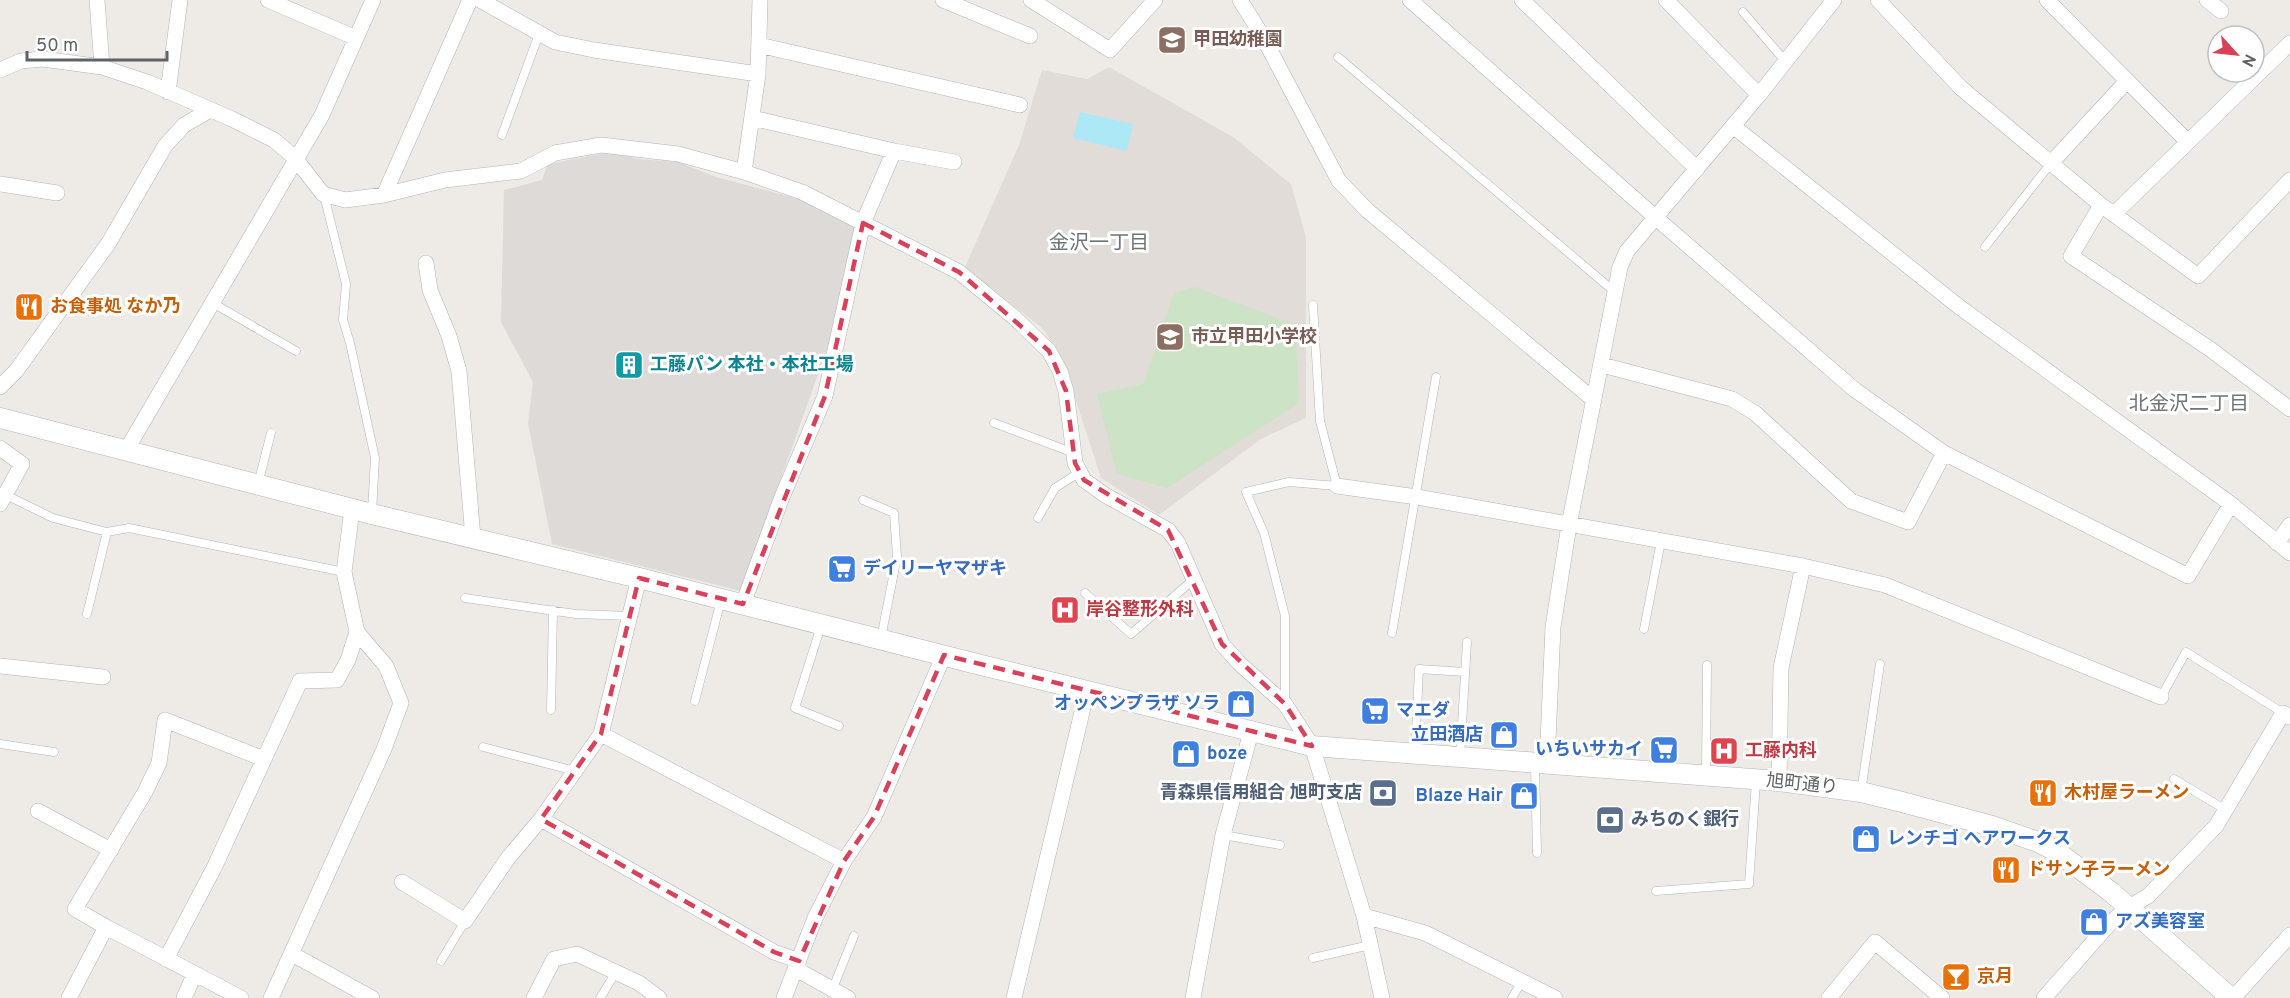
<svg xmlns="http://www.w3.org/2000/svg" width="2290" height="998" font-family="Overpass,'Noto Sans JP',sans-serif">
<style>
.industrial{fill:#dddad8}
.education{fill:#e1dcd7}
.green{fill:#cce3c5}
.water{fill:#ade8f7}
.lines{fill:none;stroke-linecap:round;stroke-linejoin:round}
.service-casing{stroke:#b1b5b7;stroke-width:9}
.minor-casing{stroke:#b1b5b7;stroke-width:16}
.tertiary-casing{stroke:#b1b5b7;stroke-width:21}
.service{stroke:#fff;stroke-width:8}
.minor{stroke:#fff;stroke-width:15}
.tertiary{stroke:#fff;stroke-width:20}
.marked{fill:none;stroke:#d94159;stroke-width:4.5;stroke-dasharray:12 8;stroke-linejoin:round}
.labels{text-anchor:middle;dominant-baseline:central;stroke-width:6;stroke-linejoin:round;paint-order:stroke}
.education-label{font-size:18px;font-weight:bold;fill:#785e54;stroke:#fff;text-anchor:start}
.food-label{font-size:18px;font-weight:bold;fill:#c56008;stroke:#fff;text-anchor:start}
.culture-label{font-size:18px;font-weight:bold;fill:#0d838f;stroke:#fff;text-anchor:start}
.shop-label{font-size:18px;font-weight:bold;fill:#366cbe;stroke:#fff;text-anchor:start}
.health-label{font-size:18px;font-weight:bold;fill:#be3a42;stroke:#fff;text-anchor:start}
.street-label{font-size:18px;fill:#5e6365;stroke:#fff}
.service-label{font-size:18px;font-weight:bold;fill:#4e5e75;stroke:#fff;text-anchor:end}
.neighbourhood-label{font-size:20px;fill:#6f7577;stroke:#fff}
</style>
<rect width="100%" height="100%" fill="#eeebe6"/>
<path class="industrial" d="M 611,152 L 638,159 L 678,162 L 716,177 L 806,201 L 856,228 L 833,332 L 741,591 L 552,544 L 528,423 L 533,382 L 501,322 L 504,190 L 542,180 L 548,164 Z"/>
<path class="education" d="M 1109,67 L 1233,137 L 1291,184 L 1306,237 L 1306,418 L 1261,439 L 1159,515 L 1101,478 L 1062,358 L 1042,328 L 965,267 L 1019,145 L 1042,70 L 1087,79 Z"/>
<path class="green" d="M 1195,287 L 1296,325 L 1299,403 L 1167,488 L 1117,474 L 1097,394 L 1143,384 L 1174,293 Z"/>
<path class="water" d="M 1080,112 L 1133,124 L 1127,151 L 1073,138 Z"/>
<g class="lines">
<g class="service-casing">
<path id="service" d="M 1743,12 L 1785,61
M 1338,57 L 1616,293
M 502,135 L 539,34
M 324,195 L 346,284 L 343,320 L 350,343 L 375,458 L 372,512
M 1985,247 L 2051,163
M 211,302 L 296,351
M 994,423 L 1074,453
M 258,484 L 271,433
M 6,495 L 53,518 L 107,532
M 863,500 L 894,513 L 897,557 L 881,638
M 1038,518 L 1055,488 L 1080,472
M 1085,593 L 1131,634 L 1194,579
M 465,598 L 576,614 L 630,616
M 87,614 L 107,532 L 129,528 L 344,572
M 821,626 L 795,708 L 839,726
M 1644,629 L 1661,541
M 1392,633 L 1436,377
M 2161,697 L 2186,652 L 2283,713
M 695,701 L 721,600
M 1285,703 L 1285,616 L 1264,533 L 1246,492 L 1289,482 L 1337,486 L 1320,421 L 1313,305
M 551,710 L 553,610
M 0,744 L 54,752
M 483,747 L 575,771
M 1415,753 L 1419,669 L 1465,672
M 1460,758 L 1467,642
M 1535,765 L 1537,853
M 1706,774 L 1707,665
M 2174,779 L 2226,810
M 1861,792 L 1880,664
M 1223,835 L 1280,845
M 1656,891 L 1749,884 L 1756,781
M 1313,958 L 1370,945
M 441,961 L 465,921
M 833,988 L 854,936
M 600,998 L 616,972
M 1512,998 L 1522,981"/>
</g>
<g class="minor-casing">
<path id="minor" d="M 97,0 L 102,67
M 268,0 L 356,38
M 480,0 L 555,42 L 594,50 L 758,74
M 943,0 L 1030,36
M 1031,0 L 1110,50 L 1155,0
M 1240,0 L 1263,37 L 1339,181 L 1368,211 L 1594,400
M 1410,0 L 1655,217 L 1855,390 L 1944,453 L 2188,576 L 2231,504
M 1522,0 L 1697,169
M 1666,0 L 1759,95
M 1878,0 L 1961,88 L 2101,205 L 2198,276 L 2290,180
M 2047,0 L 2188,142
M 2207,0 L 2221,11
M 759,45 L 1020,105
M 0,70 L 21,61 L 43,59 L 102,67 L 147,82 L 232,119 L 274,140 L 295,158 L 323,194 L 345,200 L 384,195 L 445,180 L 521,171 L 555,153 L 601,145 L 678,154 L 744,172 L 802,192 L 959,272 L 1015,318 L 1049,351 L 1060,371 L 1066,391 L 1075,463 L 1084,480 L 1105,495 L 1168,530 L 1178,543 L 1222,644 L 1240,664 L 1285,704 L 1312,746 L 1364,916 L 1382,998
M 168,92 L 180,0
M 752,118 L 894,151 L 954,162
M 1733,126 L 1958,306 L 2231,504 L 2290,553
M 2051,163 L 2127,81
M 744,172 L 758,74 L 760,0
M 0,184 L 57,193
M 384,195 L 470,0
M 2101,205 L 2071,256 L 2210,349 L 2290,409
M 2114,214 L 2290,43
M 426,263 L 430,290 L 449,336 L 459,371 L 473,538
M 1602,365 L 1732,399 L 1755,413 L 1851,501 L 1908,522 L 1944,453
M 0,387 L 16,371 L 108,244 L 165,146 L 184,125 L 210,110
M 0,448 L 22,464 L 0,504
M 127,449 L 322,115 L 373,0
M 1337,486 L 1417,497 L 1803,566 L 1885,585 L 2161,697
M 2277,543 L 2290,525
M 639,578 L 601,734 L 541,819 L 774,952 L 799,961
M 743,604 L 782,497 L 825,396 L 863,223 L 894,151
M 0,666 L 103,677
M 601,734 L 844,861
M 1547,764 L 1553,627 L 1569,525 L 1620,267 L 1627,251 L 1759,95 L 1834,0
M 1779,781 L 1781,668 L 1803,566
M 38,811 L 111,850
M 402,882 L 465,921 L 508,858 L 541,819
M 1364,916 L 1425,933 L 1555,998
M 106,927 L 75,909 L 145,792 L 159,763 L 165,720 L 264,759
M 292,954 L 372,998
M 166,959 L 214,868 L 300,681 L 337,680 L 348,660 L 357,632
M 796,969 L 848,998
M 69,998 L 106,927 L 241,998
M 184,998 L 194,975
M 271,998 L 384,749 L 401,703 L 386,666 L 357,632 L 344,572 L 352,509
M 534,998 L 554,959 L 577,954 L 639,983 L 659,998
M 784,998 L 815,918 L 844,861 L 874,817 L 944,655
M 1014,998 L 1087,691
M 1193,998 L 1223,835 L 1251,732
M 1829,998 L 1875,942 L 1942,998
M 2044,998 L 2111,922 L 2129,907 L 2148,896 L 2216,826 L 2283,713 L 2290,717
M 2233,998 L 2290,935"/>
</g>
<g class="tertiary-casing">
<path id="tertiary" d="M 0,418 L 372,514 L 639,578 L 973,663 L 1312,746 L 1779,781 L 1861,792 L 1902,802 L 1992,826 L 2038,842 L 2056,851 L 2111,892 L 2231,998"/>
</g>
<use href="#service" class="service"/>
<use href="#minor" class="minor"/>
<use href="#tertiary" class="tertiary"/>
</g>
<path class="marked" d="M 863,223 L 959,272 L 1049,351 L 1066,391 L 1075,463 L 1084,480 L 1168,530 L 1222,644 L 1285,704 L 1312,746 L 944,655 L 874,817 L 844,861 L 799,961 L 774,952 L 541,819 L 601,734 L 639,578 L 743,604 L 825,396 Z"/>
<defs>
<g id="school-square" transform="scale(1.5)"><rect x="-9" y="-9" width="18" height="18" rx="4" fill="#8d6e63" stroke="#fff"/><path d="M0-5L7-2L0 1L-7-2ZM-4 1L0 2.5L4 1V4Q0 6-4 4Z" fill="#fff"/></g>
<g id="restaurant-square" transform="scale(1.5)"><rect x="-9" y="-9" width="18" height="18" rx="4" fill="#e8710a" stroke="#fff"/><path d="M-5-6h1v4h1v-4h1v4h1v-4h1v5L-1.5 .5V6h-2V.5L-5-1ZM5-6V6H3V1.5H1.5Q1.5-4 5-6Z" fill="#fff"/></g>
<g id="building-square" transform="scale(1.5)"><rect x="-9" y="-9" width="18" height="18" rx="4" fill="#0f9aa8" stroke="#fff"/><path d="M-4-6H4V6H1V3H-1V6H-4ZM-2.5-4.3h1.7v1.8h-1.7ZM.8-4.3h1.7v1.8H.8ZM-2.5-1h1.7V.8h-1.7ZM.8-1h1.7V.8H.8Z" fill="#fff"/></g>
<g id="supermarket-square" transform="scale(1.5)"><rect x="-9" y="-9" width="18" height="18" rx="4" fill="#3f7fe0" stroke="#fff"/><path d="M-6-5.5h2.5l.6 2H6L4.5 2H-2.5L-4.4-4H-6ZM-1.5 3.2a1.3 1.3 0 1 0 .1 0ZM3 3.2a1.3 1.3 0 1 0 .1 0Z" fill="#fff"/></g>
<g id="hospital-square" transform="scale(1.5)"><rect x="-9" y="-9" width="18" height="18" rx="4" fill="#e0444e" stroke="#fff"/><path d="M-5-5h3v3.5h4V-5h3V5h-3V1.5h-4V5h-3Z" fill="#fff"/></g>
<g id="shop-square" transform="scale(1.5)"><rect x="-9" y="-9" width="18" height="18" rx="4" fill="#3f7fe0" stroke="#fff"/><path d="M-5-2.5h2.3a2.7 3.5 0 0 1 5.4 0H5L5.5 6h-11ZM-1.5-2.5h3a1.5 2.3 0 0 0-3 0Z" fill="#fff"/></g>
<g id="bank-square" transform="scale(1.5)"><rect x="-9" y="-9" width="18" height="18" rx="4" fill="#5c6f8a" stroke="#fff"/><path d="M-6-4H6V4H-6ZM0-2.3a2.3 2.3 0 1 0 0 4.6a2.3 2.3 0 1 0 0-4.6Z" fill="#fff"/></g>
<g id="bar-square" transform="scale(1.5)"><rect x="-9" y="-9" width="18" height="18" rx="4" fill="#e8710a" stroke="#fff"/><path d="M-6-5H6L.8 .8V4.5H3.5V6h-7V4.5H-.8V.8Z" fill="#fff"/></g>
</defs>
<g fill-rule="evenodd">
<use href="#school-square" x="1172" y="40"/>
<use href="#restaurant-square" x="29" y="307"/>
<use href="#school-square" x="1170" y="337"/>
<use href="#building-square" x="629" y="365"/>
<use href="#supermarket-square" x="842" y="569"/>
<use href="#hospital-square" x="1065" y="610"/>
<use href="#shop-square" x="1241" y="704"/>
<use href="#supermarket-square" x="1375" y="711"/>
<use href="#shop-square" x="1504" y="735"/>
<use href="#supermarket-square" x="1664" y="750"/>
<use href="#hospital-square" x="1724" y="751"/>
<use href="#shop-square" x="1186" y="754"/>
<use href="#bank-square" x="1383" y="793"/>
<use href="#restaurant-square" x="2043" y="793"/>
<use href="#shop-square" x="1524" y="796"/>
<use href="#bank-square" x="1610" y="820"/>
<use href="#shop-square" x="1866" y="839"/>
<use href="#restaurant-square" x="2006" y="870"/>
<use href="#shop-square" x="2094" y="922"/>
<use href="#bar-square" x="1956" y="977"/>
</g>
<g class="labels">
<g class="education-label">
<text x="1193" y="40">甲田幼稚園</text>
<text x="1191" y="337">市立甲田小学校</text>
</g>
<g class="food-label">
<text x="50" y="307">お食事処 なか乃</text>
<text x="2064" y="793">木村屋ラーメン</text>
<text x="2027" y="870">ドサン子ラーメン</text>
<text x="1977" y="977">京月</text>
</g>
<g class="culture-label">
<text x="650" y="365">工藤パン 本社・本社工場</text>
</g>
<g class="shop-label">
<text x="863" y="569">デイリーヤマザキ</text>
<text x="1220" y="704" text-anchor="end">オッペンプラザ ソラ</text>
<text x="1396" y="711">マエダ</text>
<text x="1483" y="735" text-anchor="end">立田酒店</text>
<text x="1643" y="750" text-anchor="end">いちいサカイ</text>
<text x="1207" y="754">boze</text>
<text x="1503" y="796" text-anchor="end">Blaze Hair</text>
<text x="1887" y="839">レンチゴ ヘアワークス</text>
<text x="2115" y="922">アズ美容室</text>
</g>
<g class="health-label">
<text x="1086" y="610">岸谷整形外科</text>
<text x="1745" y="751">工藤内科</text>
</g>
<g class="street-label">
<text transform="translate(1802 785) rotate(6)">旭町通り</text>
</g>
<g class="service-label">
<text x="1362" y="793">青森県信用組合 旭町支店</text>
<text x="1631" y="820" text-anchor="start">みちのく銀行</text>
</g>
<g class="neighbourhood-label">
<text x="1099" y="244">金沢一丁目</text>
<text x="2189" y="405">北金沢二丁目</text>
</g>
</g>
<g transform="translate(2236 54) rotate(117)"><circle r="28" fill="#ffffff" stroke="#bfc1c1" stroke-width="1.5"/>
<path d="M0-4.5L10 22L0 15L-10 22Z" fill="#d94159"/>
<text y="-9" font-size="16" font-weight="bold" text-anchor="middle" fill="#5e6365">N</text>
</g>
<path d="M27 51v9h140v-9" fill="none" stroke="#5e6365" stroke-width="3"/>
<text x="36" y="51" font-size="18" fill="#5e6365" stroke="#ffffff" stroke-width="4.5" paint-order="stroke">50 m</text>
</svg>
